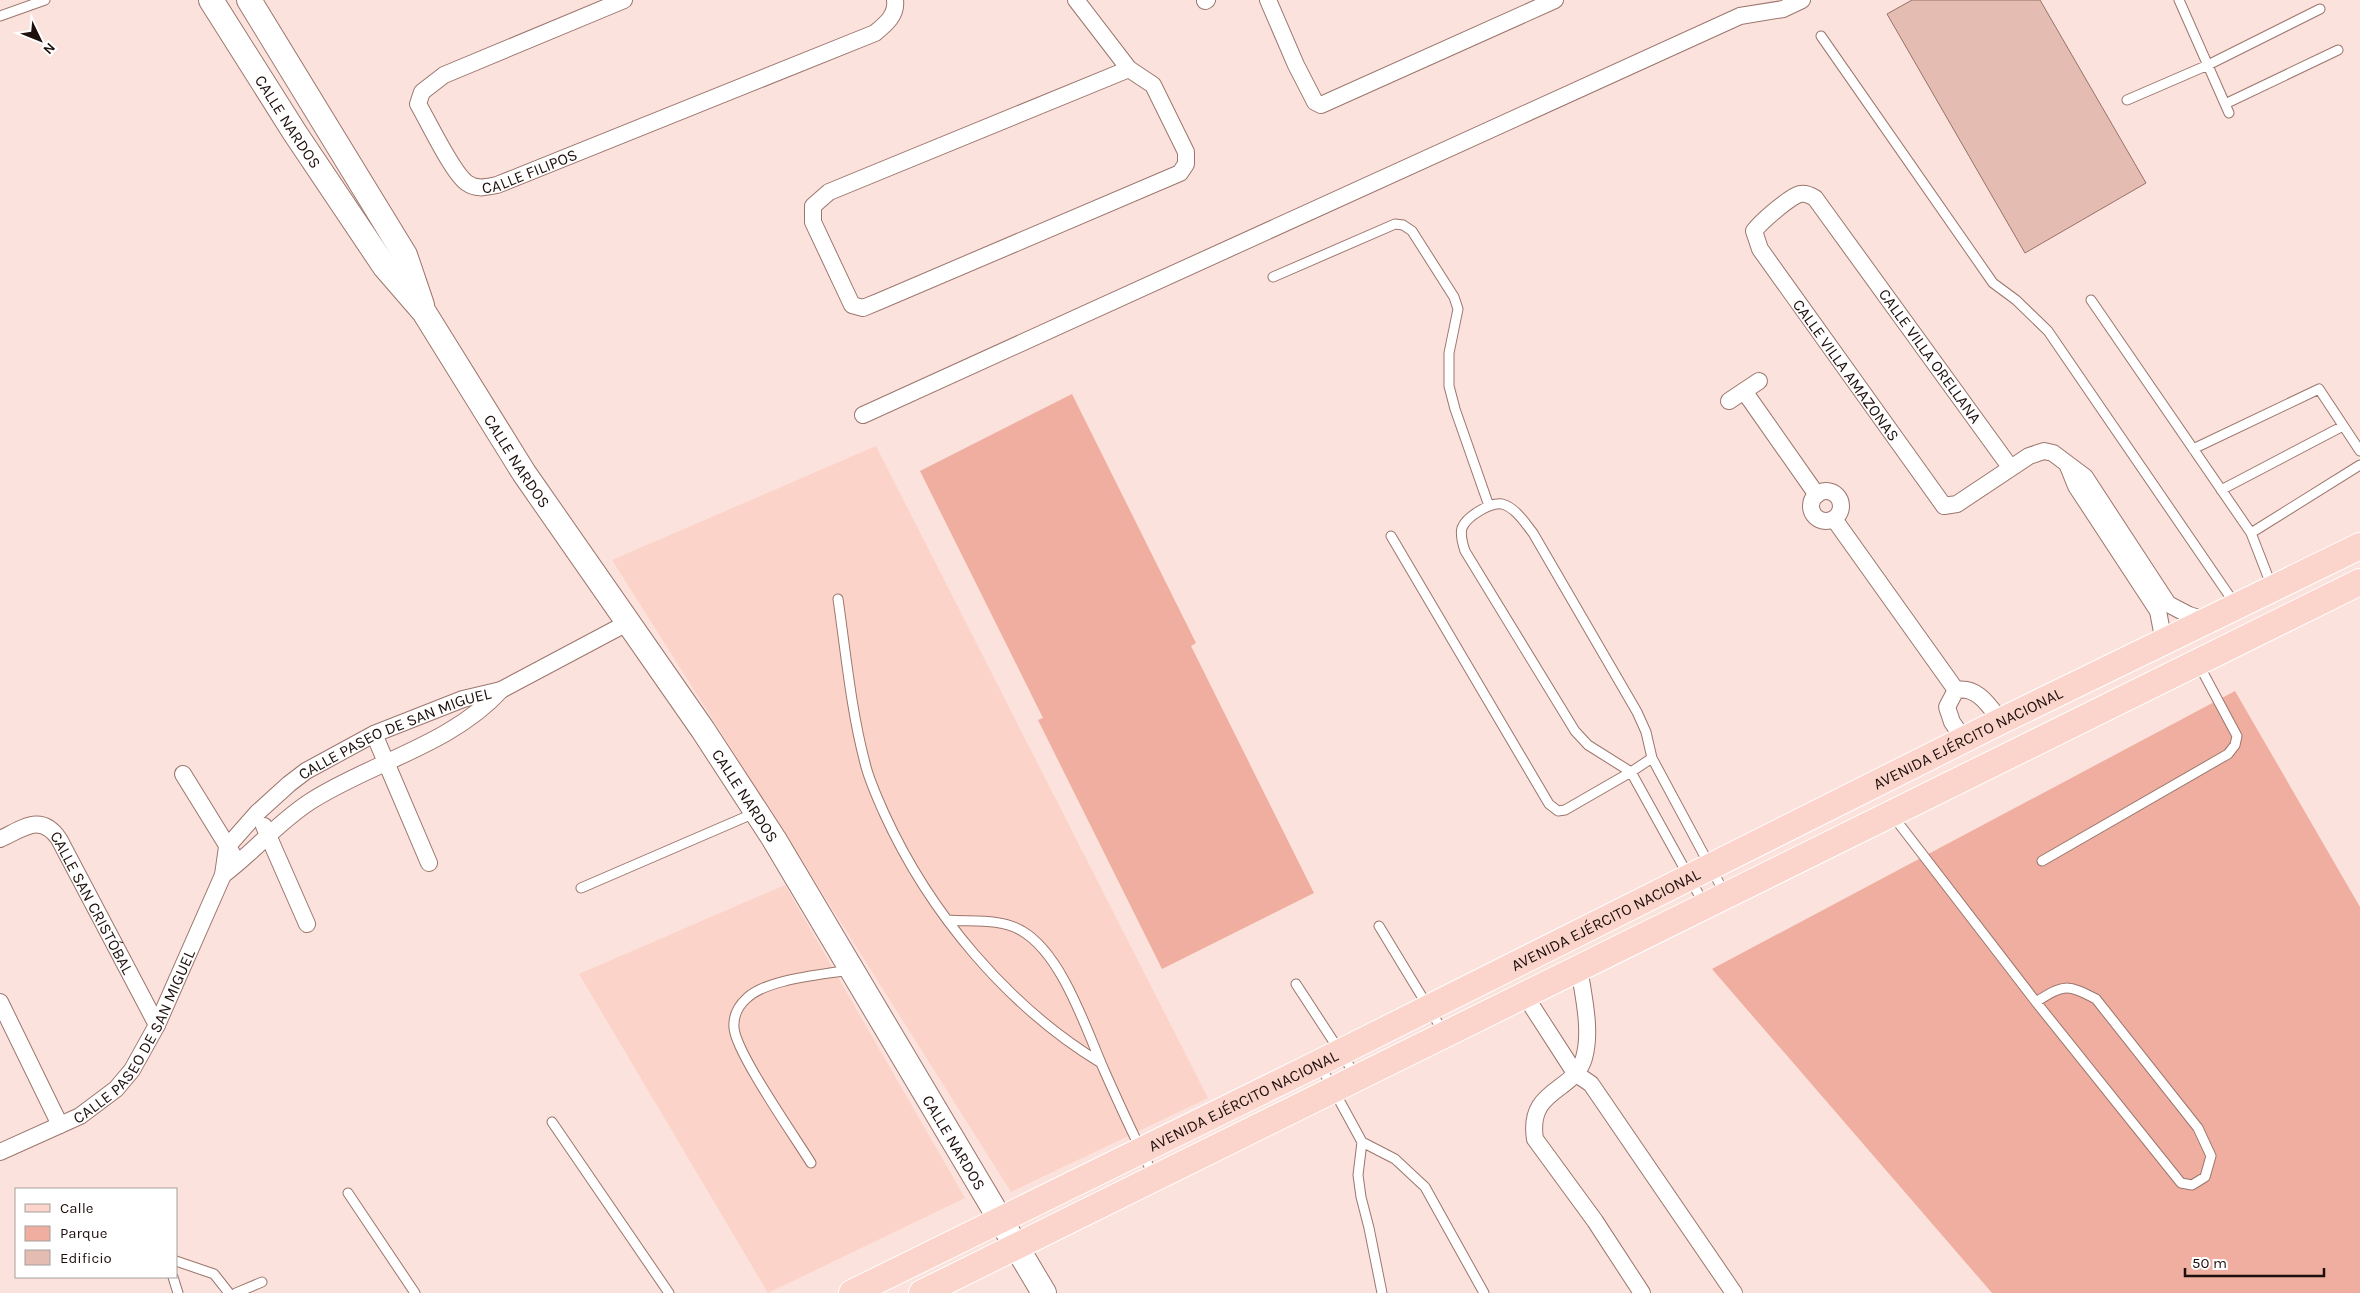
<svg xmlns="http://www.w3.org/2000/svg" width="2360" height="1293" font-family="Karla,sans-serif">
<style>
.built{fill:#fcd3c9}
.green{fill:#efae9f}
.building{fill:#e5bcb2;stroke:#977168}
.lines{fill:none;stroke-linecap:round;stroke-linejoin:round}
.lane-casing{stroke:#9b766d;stroke-width:11}
.street-casing{stroke:#9b766d;stroke-width:18}
.secondary-casing{stroke:#9b766d;stroke-width:26}
.primary-casing{stroke:#fff;stroke-width:28}
.lane{stroke:#fff;stroke-width:9}
.street{stroke:#fff;stroke-width:16}
.secondary{stroke:#fff;stroke-width:24}
.primary{stroke:#fbd4cb;stroke-width:26}
.labels{text-anchor:middle;dominant-baseline:central;stroke-width:5;stroke-linejoin:round;paint-order:stroke}
.street-label{font-size:16px;fill:#1e100d;stroke:#fff}
</style>
<rect width="100%" height="100%" fill="#fce2dc"/>
<path class="built" d="M 876,446 L 1208,1098 L 1011,1192 L 612,560 Z
M 785,885 L 965,1198 L 768,1293 L 579,974 Z"/>
<path class="green" d="M 1072,394 L 1196,643 L 1191,646 L 1314,893 L 1162,969 L 1038,720 L 1043,718 L 920,471 Z
M 2235,691 L 2360,907 L 2360,1293 L 1992,1293 L 1712,969 Z"/>
<path class="building" d="M 1912,0 L 2040,0 L 2146,183 L 2025,253 L 1887,14 Z"/>
<g class="lines">
<g class="lane-casing">
<path id="lane" d="M 2179,0 L 2229,113
M 0,16 L 45,0
M 1821,36 L 1993,283 L 2016,300 L 2048,331 L 2235,604
M 2127,100 L 2208,65 L 2320,9
M 2225,104 L 2338,50
M 1273,277 L 1395,224 L 1403,225 L 1412,231 L 1454,297 L 1458,309 L 1449,353 L 1449,386 L 1455,409 L 1489,506
M 2091,300 L 2251,533 L 2272,587
M 2193,449 L 2319,389 L 2360,451
M 2221,490 L 2343,426
M 2251,533 L 2360,465
M 1391,536 L 1549,804 L 1558,811 L 1565,810 L 1631,772 L 1704,904
M 838,599 C 846,654 851,710 865,763 C 869,780 877,797 884,813 C 929,912 1007,1006 1101,1063
M 1652,758 L 1631,772 L 1588,745 L 1575,731 L 1465,551 C 1463,545 1460,535 1462,528 C 1466,517 1490,502 1502,504 C 1515,507 1525,523 1533,533 L 1637,712 L 1646,732 L 1652,758 L 1725,894
M 1893,816 L 2036,1002 L 2181,1183 L 2192,1185 L 2205,1177 L 2211,1156 L 2198,1128 L 2096,999 C 2067,984 2064,984 2036,1002
M 2042,861 L 2228,754 L 2235,745 L 2237,736 L 2199,665
M 581,888 L 757,812
M 948,920 C 971,922 1001,918 1022,931 C 1062,954 1086,1029 1104,1070 C 1120,1106 1136,1141 1154,1176
M 1379,926 L 1444,1033
M 1296,984 L 1356,1076
M 1320,1065 L 1362,1142 L 1395,1159 L 1425,1187 L 1484,1293
M 552,1122 L 669,1293
M 1362,1142 L 1358,1175 L 1361,1197 L 1369,1228 L 1382,1293
M 811,1163 C 795,1137 736,1053 734,1028 C 733,1016 738,1006 747,998 C 767,979 821,975 849,970
M 348,1193 L 415,1293
M 176,1261 L 214,1274 L 229,1293
M 173,1277 L 178,1293
M 236,1293 L 262,1282"/>
</g>
<g class="street-casing">
<g id="street">
<path id="s1" d="M 624,0 L 444,75 L 422,92 L 418,104 C 428,121 453,174 467,183 C 477,190 486,187 497,185 L 875,33 C 886,24 897,15 895,0"/>
<path d="M 1076,0 L 1129,69 L 1153,85 L 1186,152 L 1186,164 L 1180,173 L 880,301 L 863,308 L 852,305 L 813,222 L 813,206 L 829,192 L 1129,69"/>
<path d="M 1268,0 L 1296,65 L 1315,102 L 1321,105 L 1555,0"/>
<path d="M 1205,1 L 1207,0"/>
<path d="M 1744,391 L 1817,495"/>
<path d="M 1729,401 L 1759,381"/>
<path d="M 863,415 L 1740,16 L 1783,9 L 1802,0"/>
<path d="M 2068,466 L 2076,486 L 2158,611 L 2162,632 L 2160,644"/>
<path id="s2" d="M 2010,467 L 1815,198 C 1810,195 1805,193 1800,194 C 1789,197 1761,222 1754,231 L 1760,249 L 1944,506 L 1957,504 L 2029,456 L 2044,451 L 2053,453 L 2085,477 L 2168,604 L 2189,615 L 2208,621"/>
<circle cx="1826" cy="506" r="15"/>
<path d="M 1834,519 L 1956,690"/>
<path d="M 374,734 L 429,863"/>
<path d="M 1965,741 L 1952,722 L 1947,707 L 1956,690 C 1978,686 1989,706 2001,721"/>
<path d="M 183,774 L 233,855"/>
<path d="M 264,826 L 307,924"/>
<path id="s3" d="M 0,839 C 24,828 41,813 59,839 L 157,1025"/>
<path d="M 223,875 C 254,852 278,822 311,801 C 372,762 451,745 501,690"/>
<path d="M 1579,967 C 1583,995 1592,1030 1584,1058 C 1574,1093 1527,1088 1535,1139 L 1595,1221 L 1642,1293"/>
<path d="M 1524,994 L 1575,1073 L 1591,1084 L 1734,1293"/>
<path d="M 0,1002 L 60,1125"/>
<path id="s4" d="M 0,1152 L 80,1116 L 116,1089 L 132,1070 L 157,1025 L 223,875 L 227,847 L 257,813 L 289,784 L 306,771 L 374,734 L 463,699 L 501,690 L 629,622"/>
</g>
</g>
<g class="secondary-casing">
<g id="secondary">
<path id="s5" d="M 211,0 L 295,133 L 385,267 L 424,312 L 524,473 L 703,730 L 774,839 L 1044,1293"/>
<path d="M 249,0 L 405,255 L 422,305"/>
</g>
</g>
<g class="primary-casing">
<g id="primary">
<path id="s6" d="M 852,1293 L 1319,1063 L 2001,721 L 2360,546"/>
<path d="M 922,1293 L 2360,582"/>
</g>
</g>
<use href="#lane" class="lane"/>
<use href="#street" class="street"/>
<use href="#secondary" class="secondary"/>
<use href="#primary" class="primary"/>
</g>
<g class="labels">
<g class="street-label">
<text stroke="none"><textPath href="#s5" startOffset="144">CALLE NARDOS</textPath></text>
<text stroke="none"><textPath href="#s1" startOffset="395">CALLE FILIPOS</textPath></text>
<text transform="translate(1930 356) rotate(54)">CALLE VILLA ORELLANA</text>
<text stroke="none"><textPath href="#s2" startOffset="575">CALLE VILLA AMAZONAS</textPath></text>
<text stroke="none"><textPath href="#s5" startOffset="554">CALLE NARDOS</textPath></text>
<text stroke="none"><textPath href="#s4" startOffset="608">CALLE PASEO DE SAN MIGUEL</textPath></text>
<text stroke="none"><textPath href="#s6" startOffset="1246">AVENIDA EJÉRCITO NACIONAL</textPath></text>
<text stroke="none"><textPath href="#s5" startOffset="959">CALLE NARDOS</textPath></text>
<text stroke="none"><textPath href="#s3" startOffset="139">CALLE SAN CRISTÓBAL</textPath></text>
<text stroke="none"><textPath href="#s6" startOffset="841">AVENIDA EJÉRCITO NACIONAL</textPath></text>
<text stroke="none"><textPath href="#s4" startOffset="186">CALLE PASEO DE SAN MIGUEL</textPath></text>
<text stroke="none"><textPath href="#s6" startOffset="436">AVENIDA EJÉRCITO NACIONAL</textPath></text>
<text stroke="none"><textPath href="#s5" startOffset="1364">CALLE NARDOS</textPath></text>
</g>
</g>
<rect x="15" y="1188" width="162" height="90" fill="#ffffff" stroke="#a59f9e"/>
<rect x="25" y="1204" width="25" height="8" fill="#fbd4cb" stroke="#a59f9e"/>
<text x="60" y="1213" font-size="15" fill="#1e100d">Calle</text>
<rect x="25" y="1226" width="25" height="15" fill="#efae9f" stroke="#a59f9e"/>
<text x="60" y="1238" font-size="15" fill="#1e100d">Parque</text>
<rect x="25" y="1250" width="25" height="15" fill="#e5bcb2" stroke="#a59f9e"/>
<text x="60" y="1263" font-size="15" fill="#1e100d">Edificio</text>
<g transform="translate(40 40) rotate(133)" stroke="#ffffff" stroke-width="4" paint-order="stroke">
<path d="M0-4L9 19L0 12L-9 19Z" fill="#1e100d"/>
<text y="-8" font-size="14" font-weight="bold" text-anchor="middle" fill="#1e100d">N</text>
</g>
<path d="M2185 1268v8h139v-8" fill="none" stroke="#1e100d" stroke-width="2.5"/>
<text x="2192" y="1268" font-size="15" fill="#1e100d" stroke="#ffffff" stroke-width="4" paint-order="stroke">50 m</text>
</svg>
